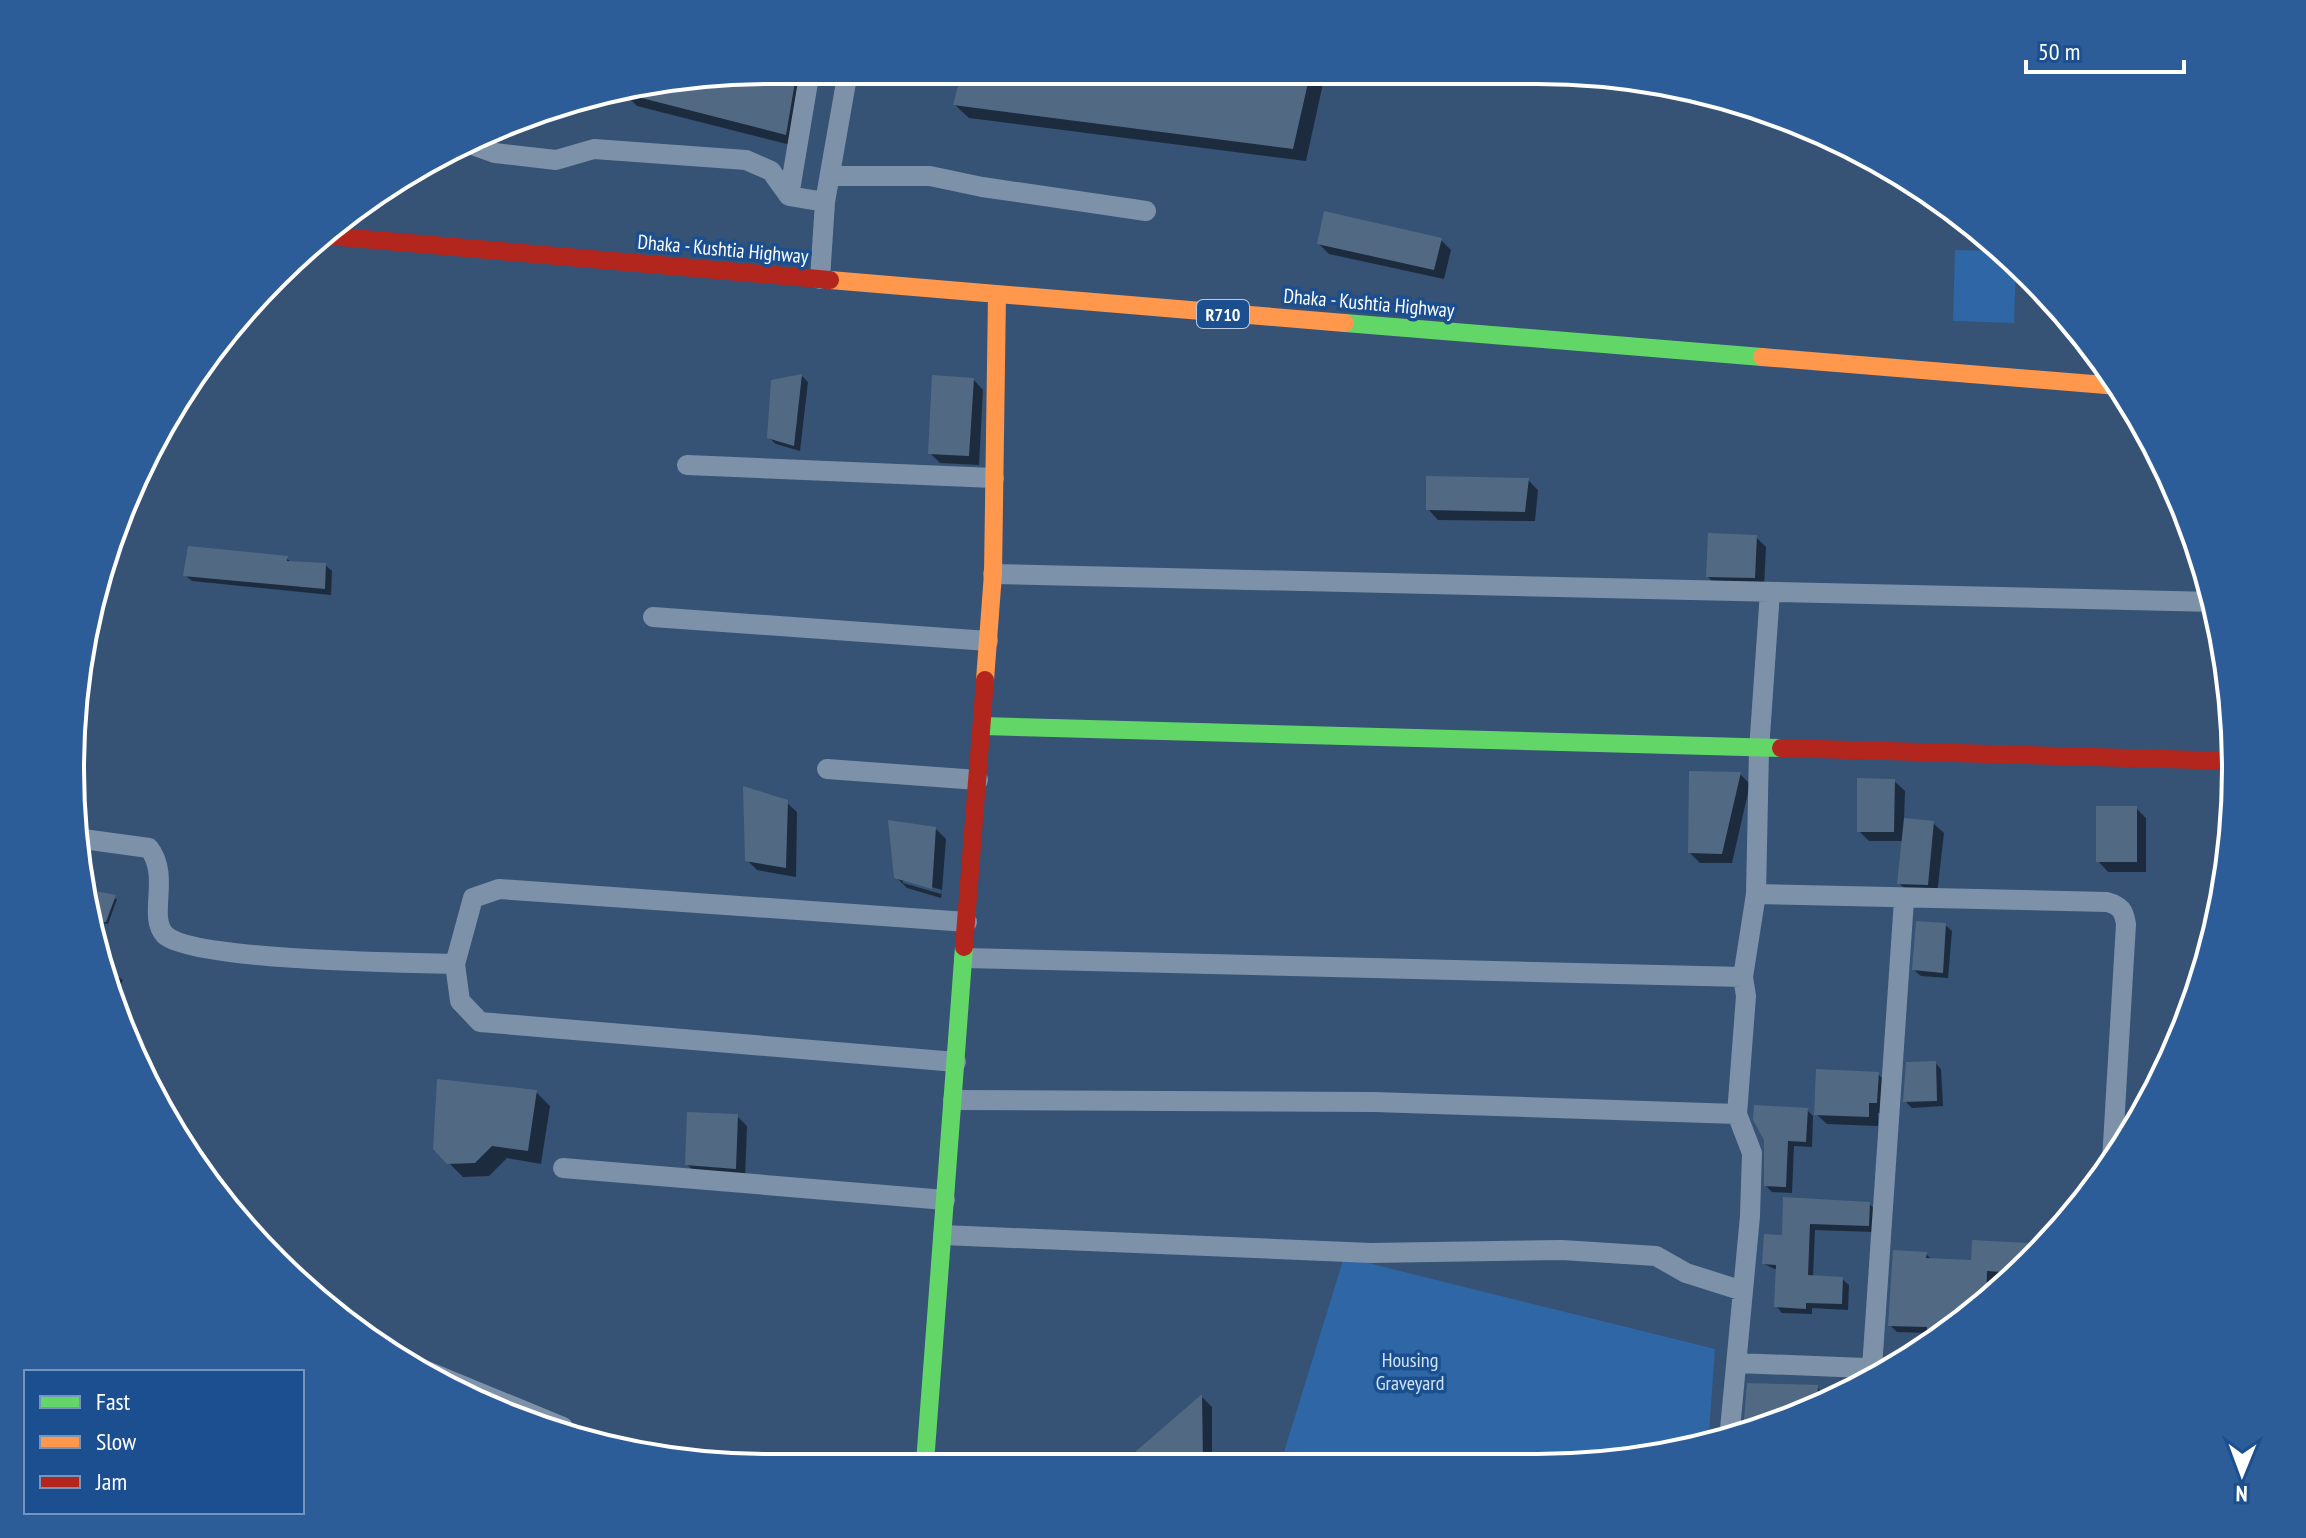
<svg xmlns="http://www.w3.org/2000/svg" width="2306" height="1538" font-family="'PT Sans Narrow',sans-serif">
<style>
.green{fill:#2f66a5}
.shadow{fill:#0007}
.building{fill:#526984}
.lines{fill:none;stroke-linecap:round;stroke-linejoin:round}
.street{stroke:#7d92a8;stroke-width:20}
.fast{stroke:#63d668;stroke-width:18}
.slow{stroke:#ff974d;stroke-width:18}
.jam{stroke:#b3261e;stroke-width:18}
.labels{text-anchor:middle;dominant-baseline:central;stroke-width:7;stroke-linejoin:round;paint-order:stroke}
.shield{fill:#1b4f8f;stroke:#bbcadd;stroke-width:2}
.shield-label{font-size:18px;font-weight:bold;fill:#fff}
.street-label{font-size:20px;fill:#fff;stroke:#1b4f8f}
.park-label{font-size:20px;fill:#cfe3fa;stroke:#1b4f8f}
.rim{fill:none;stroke:#fff;stroke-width:4}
</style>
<rect width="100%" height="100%" fill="#365274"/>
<path class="green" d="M 1955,250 L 2005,251 L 2016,263 L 2014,323 L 1953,321 Z
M 1344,1257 L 1715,1349 L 1708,1446 L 1582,1467 L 1280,1465 Z"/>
<path class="shadow" d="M 769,70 L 814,70 L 799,147 L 637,106 L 625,94 Z
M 964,71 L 1319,74 L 1324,79 L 1306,161 L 969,118 L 955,105 Z
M 1441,240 L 1451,250 L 1444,279 L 1329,254 L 1319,244 Z
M 802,376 L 808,382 L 800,451 L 776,444 L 769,438 Z
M 973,379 L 983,390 L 979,465 L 940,463 L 930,453 Z
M 1528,480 L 1538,490 L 1535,521 L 1438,520 L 1428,509 Z
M 1756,537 L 1766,547 L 1764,588 L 1718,587 L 1708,577 Z
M 287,558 L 292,564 L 325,565 L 332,571 L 331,595 L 192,581 L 185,575 Z
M 2223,652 L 2231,703 L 2220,693 Z
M 1740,774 L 1750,784 L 1732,863 L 1700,863 L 1690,853 Z
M 1894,781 L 1905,791 L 1904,820 L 1933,823 L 1944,833 L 1937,894 L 1910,894 L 1899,883 L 1904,841 L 1869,841 L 1859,831 Z
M 786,802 L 797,812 L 796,877 L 757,870 L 747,860 Z
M 2136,808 L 2146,818 L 2146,872 L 2108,872 L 2098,861 Z
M 936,829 L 946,839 L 942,890 L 903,879 L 903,883 L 941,894 L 942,890 L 941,898 L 907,888 L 896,877 Z
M 92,893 L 117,899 L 108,924 L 91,922 Z
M 1945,925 L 1952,931 L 1948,978 L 1921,976 L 1914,970 Z
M 101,966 L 123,980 L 114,997 Z
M 1935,1063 L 1941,1069 L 1943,1106 L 1912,1108 L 1905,1101 Z
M 1878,1074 L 1888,1084 L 1887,1112 L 1878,1113 L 1878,1126 L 1827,1124 L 1816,1114 Z
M 536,1092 L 550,1106 L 541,1164 L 507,1158 L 489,1176 L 463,1177 L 435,1149 Z
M 1807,1110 L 1813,1116 L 1812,1147 L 1794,1146 L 1792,1193 L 1772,1192 L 1766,1186 L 1766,1139 Z
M 737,1116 L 747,1126 L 745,1179 L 697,1175 L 687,1164 Z
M 1785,1199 L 1869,1204 L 1876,1210 L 1874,1232 L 1815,1230 L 1813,1277 L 1842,1279 L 1849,1285 L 1848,1310 L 1812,1308 L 1812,1314 L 1782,1313 L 1776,1306 L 1777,1270 L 1764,1264 L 1784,1237 Z
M 2035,1238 L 2053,1238 L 2011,1278 L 1994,1277 L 1993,1295 L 1962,1324 L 1928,1345 L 1929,1333 L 1897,1332 L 1890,1325 L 1926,1254 L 1932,1260 L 1973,1262 L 2035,1245 Z
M 1817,1387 L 1824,1394 L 1824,1404 L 1745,1431 Z
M 1202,1397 L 1212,1407 L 1212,1465 L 1147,1462 L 1137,1453 Z"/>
<path class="building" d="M 769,70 L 797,70 L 786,135 L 626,94 Z
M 962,71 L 1063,72 L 1310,74 L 1293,149 L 953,105 Z
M 1324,211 L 1442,238 L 1434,270 L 1317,244 Z
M 802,374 L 794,446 L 767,438 L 771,380 Z
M 932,375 L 974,378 L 969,456 L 928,454 Z
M 1426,476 L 1529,478 L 1525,512 L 1426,510 Z
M 1708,533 L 1757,535 L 1755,578 L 1706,577 Z
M 188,546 L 288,556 L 287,561 L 326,563 L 325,589 L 183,576 Z
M 1689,771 L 1741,772 L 1722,854 L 1688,853 Z
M 1857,778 L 1895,779 L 1894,832 L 1857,832 Z
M 743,786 L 788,800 L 786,868 L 745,861 Z
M 2096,806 L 2137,806 L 2137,862 L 2096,862 Z
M 1904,818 L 1934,821 L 1928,885 L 1897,884 Z
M 888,820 L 936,827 L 932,889 L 894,878 Z
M 90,890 L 116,895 L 106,922 L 91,922 Z
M 1916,921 L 1946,923 L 1943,973 L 1912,970 Z
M 1936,1061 L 1937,1101 L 1903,1102 L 1906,1062 Z
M 1816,1069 L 1879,1072 L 1877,1103 L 1869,1103 L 1869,1117 L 1814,1115 Z
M 437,1079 L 537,1090 L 528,1151 L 492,1146 L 475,1163 L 447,1164 L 433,1149 Z
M 1754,1105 L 1808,1108 L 1806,1142 L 1788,1141 L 1786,1187 L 1764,1186 L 1764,1140 L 1753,1120 Z
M 687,1112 L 738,1114 L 736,1169 L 685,1165 Z
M 1783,1197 L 1870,1202 L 1869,1226 L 1810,1224 L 1808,1275 L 1843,1277 L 1842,1304 L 1806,1303 L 1806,1309 L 1774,1307 L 1776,1265 L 1762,1264 L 1764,1234 L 1782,1235 Z
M 1972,1240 L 2048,1244 L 2017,1273 L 1987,1271 L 1986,1302 L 1962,1324 L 1926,1346 L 1927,1327 L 1888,1326 L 1893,1250 L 1927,1252 L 1926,1258 L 1971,1260 Z
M 1747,1383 L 1818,1385 L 1817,1407 L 1743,1432 Z
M 1202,1394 L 1203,1463 L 1134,1453 Z"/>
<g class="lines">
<path class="street" d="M 470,144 L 495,153 L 556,160 L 594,149 L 746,160 L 771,171 L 789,196 L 825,202
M 832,176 L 930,176 L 982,187 L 1146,211
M 789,196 L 810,70
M 820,279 L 825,202 L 848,71
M 687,465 L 994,478
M 993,574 L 2215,602
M 653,617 L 988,641
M 827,769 L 978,780
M 83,839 L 149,848 C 171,877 147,916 165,935 C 191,960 408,963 455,964
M 1756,894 L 2107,902 C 2121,906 2124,911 2126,924 L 2112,1161
M 964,958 L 1743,977
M 956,1062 L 480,1022 L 460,1001 L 455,964 L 473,898 L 499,889 L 967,922
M 953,1100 L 1374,1102 L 1737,1114
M 563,1168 L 945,1200
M 943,1235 L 1371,1253 L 1562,1250 L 1656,1256 L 1686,1273 L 1743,1291
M 1738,1363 L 1890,1369
M 417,1367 L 563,1427
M 1872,1368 L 1904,900
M 1729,1440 L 1750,1216 L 1752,1153 L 1737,1114 L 1746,996 L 1743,977 L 1756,894 L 1759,750 L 1770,592"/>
<path class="fast" d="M 1345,323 L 1762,357
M 982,726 L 1781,748
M 925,1463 L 964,947"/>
<path class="slow" d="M 830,280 L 1345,323
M 1762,357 L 2118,386
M 985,680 L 993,574 L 997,295"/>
<path class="jam" d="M 329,236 L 830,280
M 1781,748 L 2233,761
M 964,947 L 985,680"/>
</g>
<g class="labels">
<rect class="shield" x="1197" y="300" width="52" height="28" rx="6"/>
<g class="shield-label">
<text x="1223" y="314">R710</text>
</g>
<g class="street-label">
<text transform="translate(723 249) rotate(5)">Dhaka - Kushtia Highway</text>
<text transform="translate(1369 303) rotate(5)">Dhaka - Kushtia Highway</text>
</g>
<g class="park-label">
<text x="1410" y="1360">Housing<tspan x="1410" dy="23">Graveyard</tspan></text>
</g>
</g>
<path d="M0 0H2306V1538H0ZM769 84H1537A685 685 0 0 1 2222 769V769A685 685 0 0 1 1537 1454H769A685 685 0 0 1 84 769V769A685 685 0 0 1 769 84Z" fill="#2d5d98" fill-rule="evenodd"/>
<path class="rim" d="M769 84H1537A685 685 0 0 1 2222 769V769A685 685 0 0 1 1537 1454H769A685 685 0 0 1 84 769V769A685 685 0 0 1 769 84Z"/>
<rect x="24" y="1370" width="280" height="144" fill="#1b4f8f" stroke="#7695bc" stroke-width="2"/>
<rect x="40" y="1396" width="40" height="12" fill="#63d668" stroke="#7695bc" stroke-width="2"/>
<text x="96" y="1410" font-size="24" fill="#ffffff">Fast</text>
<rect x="40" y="1436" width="40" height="12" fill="#ff974d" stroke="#7695bc" stroke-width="2"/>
<text x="96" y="1450" font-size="24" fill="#ffffff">Slow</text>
<rect x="40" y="1476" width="40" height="12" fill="#b3261e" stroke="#7695bc" stroke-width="2"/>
<text x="96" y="1490" font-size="24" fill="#ffffff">Jam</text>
<g transform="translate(2242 1474) rotate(181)" stroke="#1b4f8f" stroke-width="6" paint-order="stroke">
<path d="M0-6L14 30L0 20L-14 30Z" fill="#ffffff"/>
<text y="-12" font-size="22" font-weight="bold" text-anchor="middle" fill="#ffffff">N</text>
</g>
<path d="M2026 60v12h158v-12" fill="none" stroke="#ffffff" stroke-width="4"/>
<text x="2038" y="60" font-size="24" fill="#ffffff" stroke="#1b4f8f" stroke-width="6" paint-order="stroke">50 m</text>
</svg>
